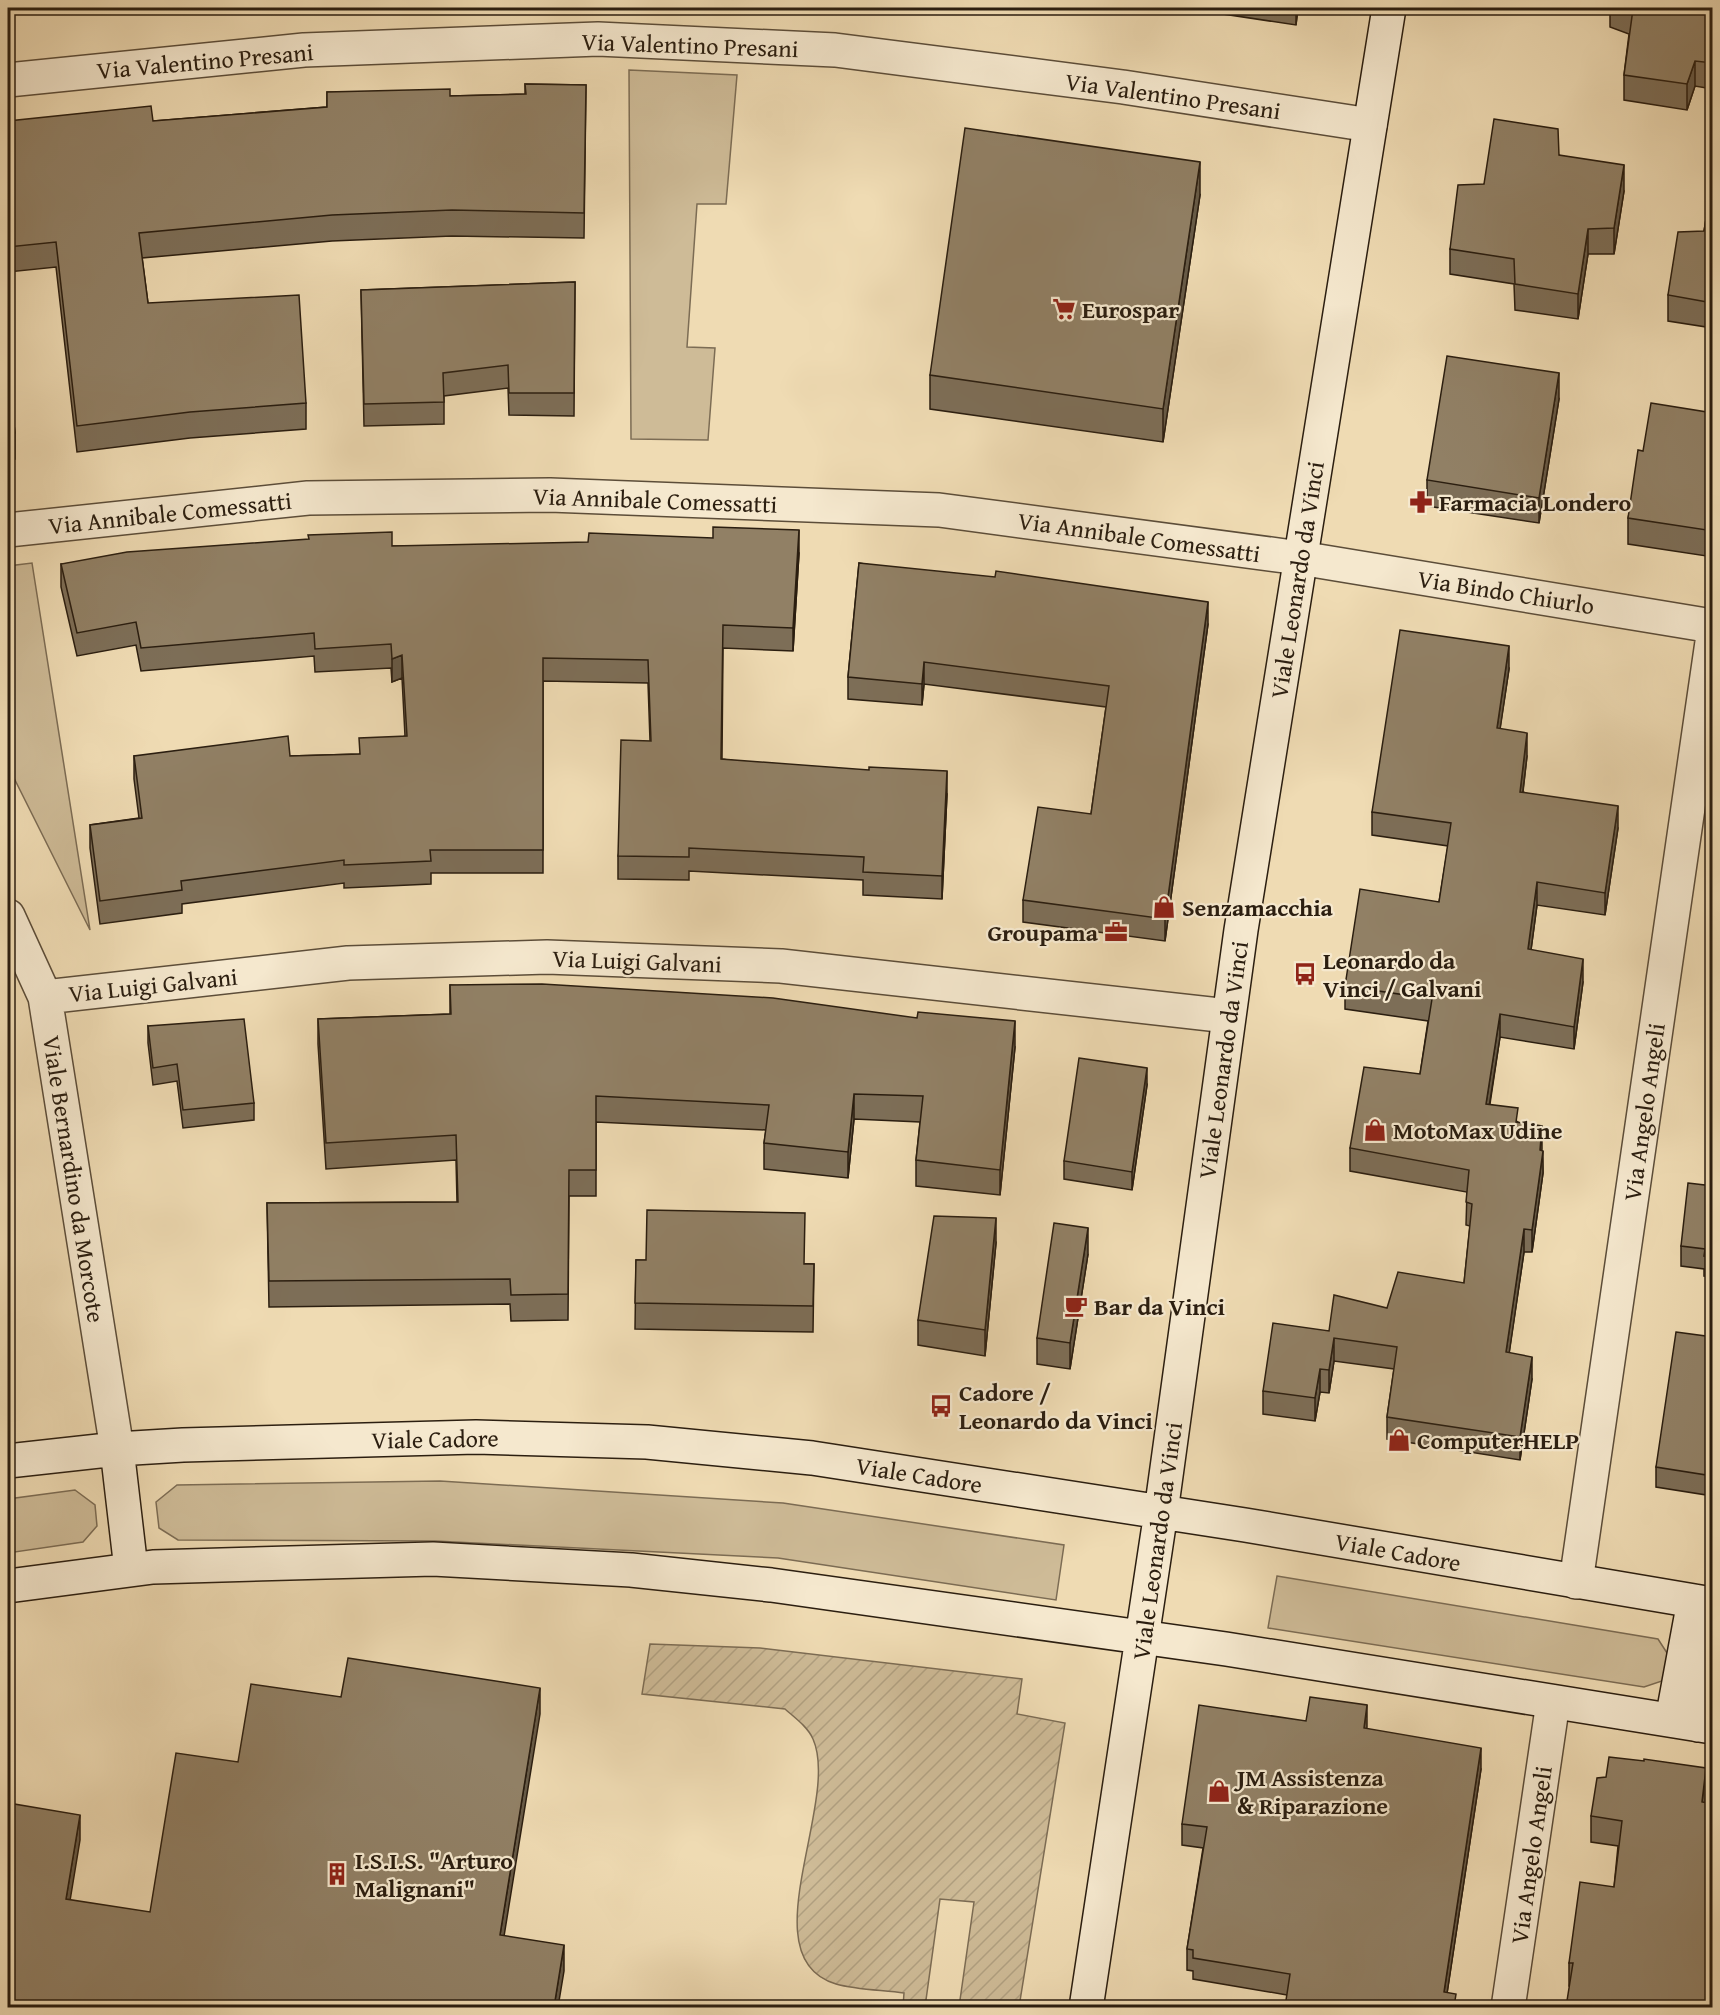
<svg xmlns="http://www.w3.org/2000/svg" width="1720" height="2015" font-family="'Gentium Book Plus',serif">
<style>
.grass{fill:#cebb97;stroke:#7c6c54;stroke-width:1.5}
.garden{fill:url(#garden-furrows);stroke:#7c6c54;stroke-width:1.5}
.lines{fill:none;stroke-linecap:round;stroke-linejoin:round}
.street-casing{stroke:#5c4d39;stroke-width:36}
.secondary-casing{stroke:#2b1e10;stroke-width:36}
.street{stroke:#f5e8ce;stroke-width:33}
.secondary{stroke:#f5e8ce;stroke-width:33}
.wall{fill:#7d6e57;stroke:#2b1e10;stroke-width:1.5}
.shaded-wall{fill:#665a47;stroke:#2b1e10;stroke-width:1.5}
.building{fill:#918065;stroke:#2b1e10;stroke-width:1.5}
.labels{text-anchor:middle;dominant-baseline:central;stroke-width:4.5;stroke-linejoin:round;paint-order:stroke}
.street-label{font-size:24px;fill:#2b1e10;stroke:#f5e8ce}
.poi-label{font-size:24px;font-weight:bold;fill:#2b1e10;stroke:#f5e8ce;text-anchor:start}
</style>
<defs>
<pattern id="garden-furrows" width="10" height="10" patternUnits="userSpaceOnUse" patternTransform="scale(1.5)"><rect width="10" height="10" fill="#cebb97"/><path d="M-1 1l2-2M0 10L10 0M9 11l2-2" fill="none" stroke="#b1a081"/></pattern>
</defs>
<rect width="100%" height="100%" fill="#efdbb3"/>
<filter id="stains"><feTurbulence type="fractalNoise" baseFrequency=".00333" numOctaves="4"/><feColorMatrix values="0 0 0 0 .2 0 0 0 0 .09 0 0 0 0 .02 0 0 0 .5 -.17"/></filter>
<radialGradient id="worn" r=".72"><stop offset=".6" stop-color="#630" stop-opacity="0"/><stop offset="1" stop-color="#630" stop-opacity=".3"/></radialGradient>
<path class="grass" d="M 629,70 L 737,75 L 726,204 L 697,204 L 687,347 L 715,348 L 708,440 L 631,439 Z
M 32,563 L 90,930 L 8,766 L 8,566 Z
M 440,1481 L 783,1503 L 1064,1545 L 1056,1600 L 778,1558 L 435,1541 L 178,1540 L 159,1528 L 156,1502 L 177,1485 Z
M 75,1490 L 95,1505 L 97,1526 L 83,1542 L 8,1553 L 8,1499 Z
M 1277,1576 L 1658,1639 L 1669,1656 L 1665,1680 L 1644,1687 L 1268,1628 Z"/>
<path class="garden" d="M 650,1644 L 760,1648 L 1022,1679 L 1017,1714 L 1065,1723 L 1019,2007 L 959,2007 L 974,1902 L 940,1899 L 925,2007 L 903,2007 L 904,1993 C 883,1990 857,1990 836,1984 C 748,1958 841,1802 813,1739 C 808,1727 794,1717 785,1709 L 642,1694 Z"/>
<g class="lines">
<g class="street-casing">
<path id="street" d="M 8,80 L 304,50 L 598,39 L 835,50 L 1123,87 L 1370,125
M 8,530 L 308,498 L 550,495 L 939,510 L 1300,558 L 1712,626
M 8,916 L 45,997 L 117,1449
M 45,997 L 348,963 L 547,957 L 781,966 L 1228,1016
M 1576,1582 L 1712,642
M 1508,2008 L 1553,1702"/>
</g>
<g class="secondary-casing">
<path id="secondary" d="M 117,1449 L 131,1569
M 8,1461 L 117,1449 L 183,1445 L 476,1437 L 647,1442 L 812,1458 L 1245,1525 L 1712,1604
M 8,1586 L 153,1567 L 433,1559 L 631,1570 L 771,1585 L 1226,1649 L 1712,1727
M 1672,1720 L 1694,1601
M 1698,1725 L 1712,1646
M 1086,2008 L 1161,1512 L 1241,930 L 1389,8"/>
</g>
<use href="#street" class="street"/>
<use href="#secondary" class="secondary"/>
</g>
<path class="wall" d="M 1190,8 L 1298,8 L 1296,25 L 1190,9 Z
M 1610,8 L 1713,8 L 1713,89 L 1695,86 L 1687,110 L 1624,100 L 1624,75 L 1629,34 L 1610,27 Z
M 525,84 L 586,85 L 584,238 L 452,236 L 332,241 L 142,258 L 148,303 L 306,403 L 306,429 L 190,438 L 77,452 L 56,267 L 8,272 L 8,121 L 153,121 L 327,107 L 327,92 L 450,96 L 525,94 Z
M 1559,155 L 1624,191 L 1614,254 L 1588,254 L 1578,319 L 1515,310 L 1514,284 L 1450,274 L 1450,249 L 1484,184 Z
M 1713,177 L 1713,328 L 1668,321 L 1668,295 L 1704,231 Z
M 1200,195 L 1163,442 L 930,409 L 930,375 Z
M 575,282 L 574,416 L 509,415 L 508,388 L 444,396 L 444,424 L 364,426 L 361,290 Z
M 8,372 L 15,433 L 15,459 L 8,460 Z
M 1559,399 L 1539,523 L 1427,506 L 1427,480 Z
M 1713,413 L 1713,557 L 1628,544 L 1628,518 L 1643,451 Z
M 392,546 L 799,553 L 793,651 L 723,648 L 722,759 L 947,794 L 942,899 L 863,895 L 863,880 L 689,871 L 689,880 L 618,879 L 618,856 L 650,741 L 648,683 L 543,681 L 543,873 L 431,873 L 431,884 L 344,888 L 344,883 L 182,904 L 182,913 L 100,924 L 90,848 L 90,825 L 139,818 L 134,779 L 134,756 L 290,756 L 359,754 L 405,736 L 402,678 L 392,682 L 391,668 L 315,672 L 314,656 L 141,671 L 136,645 L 77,656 L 61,587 L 61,564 Z
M 859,563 L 1208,624 L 1165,941 L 1023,922 L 1023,900 L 1091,814 L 1106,707 L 924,684 L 922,705 L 848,699 L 848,677 Z
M 1509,669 L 1500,728 L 1527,756 L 1523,792 L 1618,828 L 1605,915 L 1537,905 L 1531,950 L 1583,982 L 1574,1049 L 1500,1037 L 1490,1104 L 1518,1122 L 1542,1151 L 1543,1173 L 1532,1252 L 1524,1252 L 1509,1353 L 1532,1379 L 1520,1460 L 1387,1439 L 1387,1417 L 1394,1369 L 1334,1361 L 1329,1393 L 1320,1392 L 1315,1421 L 1263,1414 L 1263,1391 L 1329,1331 L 1387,1308 L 1464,1283 L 1470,1226 L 1466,1225 L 1467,1192 L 1350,1171 L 1350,1148 L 1420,1074 L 1428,1021 L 1345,1009 L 1345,986 L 1439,902 L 1448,846 L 1372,835 L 1372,812 Z
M 450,985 L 1015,1047 L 1000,1195 L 916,1186 L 916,1160 L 920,1122 L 854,1119 L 848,1178 L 764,1169 L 764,1143 L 766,1130 L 596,1122 L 596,1196 L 569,1196 L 568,1320 L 511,1321 L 510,1304 L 269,1307 L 267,1203 L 457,1202 L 456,1160 L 326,1169 L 318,1044 L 318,1019 L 450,1014 Z
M 148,1026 L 254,1103 L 254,1120 L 183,1128 L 177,1081 L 153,1085 L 148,1043 Z
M 1147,1085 L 1132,1190 L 1064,1179 L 1064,1161 Z
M 1713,1186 L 1713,1277 L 1704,1276 L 1704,1269 L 1681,1266 L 1681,1246 Z
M 996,1243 L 985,1356 L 918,1345 L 918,1320 Z
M 1088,1254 L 1070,1369 L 1037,1364 L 1037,1338 Z
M 636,1260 L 814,1264 L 813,1332 L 635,1329 Z
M 1713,1337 L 1713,1496 L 1656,1487 L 1656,1467 Z
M 1367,1729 L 1481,1769 L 1447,1993 L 1456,2007 L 1287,1995 L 1193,1979 L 1193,1971 L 1187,1970 L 1187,1949 L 1203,1848 L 1182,1845 L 1182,1824 Z
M 1706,1795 L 1569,1985 L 1569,1963 L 1614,1887 L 1618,1846 L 1591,1842 L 1591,1816 Z"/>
<path class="shaded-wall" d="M 1296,8 L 1298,8 L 1296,25 Z
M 1695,61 L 1695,86 L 1687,110 L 1687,84 Z
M 1200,162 L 1200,195 L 1163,442 L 1163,409 Z
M 1624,165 L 1624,191 L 1614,254 L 1614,228 Z
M 1588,229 L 1588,254 L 1578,319 L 1578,294 Z
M 1559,373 L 1559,399 L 1539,523 L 1539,498 Z
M 799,530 L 799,553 L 793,651 L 793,628 Z
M 1208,602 L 1208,624 L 1165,941 L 1165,919 Z
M 1509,646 L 1509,669 L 1497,750 L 1497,728 Z
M 402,655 L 402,678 L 392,682 L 392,659 Z
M 924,662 L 924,684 L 922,705 L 922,684 Z
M 1527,733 L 1527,756 L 1520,815 L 1520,792 Z
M 947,771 L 947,794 L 942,899 L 942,876 Z
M 1618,806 L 1618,828 L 1605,915 L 1605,893 Z
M 1537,882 L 1537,905 L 1528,972 L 1528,949 Z
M 1583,959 L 1583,982 L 1574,1049 L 1574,1027 Z
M 1500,1014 L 1500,1037 L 1486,1126 L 1486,1104 Z
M 1015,1021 L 1015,1047 L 1000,1195 L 1000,1170 Z
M 1147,1068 L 1147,1085 L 1132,1190 L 1132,1172 Z
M 854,1094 L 854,1119 L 848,1178 L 848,1152 Z
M 1542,1126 L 1542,1149 L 1540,1173 L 1540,1150 Z
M 1543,1151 L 1543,1173 L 1532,1252 L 1532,1230 Z
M 996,1218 L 996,1243 L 985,1356 L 985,1330 Z
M 1088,1228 L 1088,1254 L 1070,1369 L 1070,1343 Z
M 1524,1229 L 1524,1252 L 1506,1375 L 1506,1352 Z
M 1334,1338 L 1334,1361 L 1329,1393 L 1329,1370 Z
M 1532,1357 L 1532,1379 L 1520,1460 L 1520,1437 Z
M 1320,1369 L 1320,1392 L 1315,1421 L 1315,1398 Z
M 540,1688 L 540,1714 L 500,1961 L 500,1935 Z
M 1367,1705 L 1367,1727 L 1364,1749 L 1364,1728 Z
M 1481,1748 L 1481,1769 L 1445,2007 L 1444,1992 Z
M 1706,1768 L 1706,1795 L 1702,1828 L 1702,1802 Z
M 80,1815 L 80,1840 L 66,1925 L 66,1899 Z
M 564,1945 L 564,1971 L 558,2007 L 554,2007 Z"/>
<path class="building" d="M 1627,8 L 1713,8 L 1713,63 L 1695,61 L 1687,84 L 1624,75 L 1633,9 Z
M 525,84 L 586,85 L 584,213 L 452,210 L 332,215 L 139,233 L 148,303 L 299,295 L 306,403 L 190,412 L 77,426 L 56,242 L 8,247 L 8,121 L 151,106 L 153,121 L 327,107 L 327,92 L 450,89 L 450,96 L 526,94 Z
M 1494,119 L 1558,129 L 1559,155 L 1624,165 L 1614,228 L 1588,229 L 1578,294 L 1515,284 L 1514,259 L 1450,249 L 1458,185 L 1484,184 Z
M 965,128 L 1200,162 L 1163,409 L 930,375 Z
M 1713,177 L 1713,303 L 1668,295 L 1678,232 L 1704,231 Z
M 575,282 L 574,393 L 509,393 L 508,365 L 443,373 L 444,402 L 364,404 L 361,290 Z
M 1447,356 L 1559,373 L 1539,498 L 1427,480 Z
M 8,372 L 15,433 L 8,435 Z
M 1651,403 L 1713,413 L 1713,531 L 1628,518 L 1638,450 L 1643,451 Z
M 713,527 L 799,530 L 793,628 L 723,625 L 721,759 L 869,770 L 869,767 L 947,771 L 942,876 L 863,872 L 864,857 L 689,848 L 689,857 L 618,856 L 621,740 L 651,741 L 648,660 L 543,658 L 543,850 L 430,850 L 431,861 L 344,865 L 344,860 L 181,881 L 182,890 L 100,901 L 90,825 L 142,818 L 134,756 L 288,736 L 290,756 L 360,754 L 359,738 L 407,736 L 402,655 L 392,659 L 391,644 L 315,649 L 314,633 L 141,648 L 136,622 L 77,633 L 61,564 L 127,552 L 309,539 L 308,535 L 392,532 L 392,546 L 588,542 L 589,533 L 713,538 Z
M 859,563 L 995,577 L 996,571 L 1208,602 L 1165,919 L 1023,900 L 1038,807 L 1091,814 L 1109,686 L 924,662 L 922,684 L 848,677 Z
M 1400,630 L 1509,646 L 1497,728 L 1527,733 L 1520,792 L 1618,806 L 1605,893 L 1537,882 L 1528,949 L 1583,959 L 1574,1027 L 1500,1014 L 1486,1104 L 1518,1108 L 1516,1122 L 1542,1126 L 1540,1150 L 1543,1151 L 1532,1230 L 1524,1229 L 1506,1352 L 1532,1357 L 1520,1437 L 1387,1417 L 1397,1347 L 1334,1338 L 1329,1370 L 1320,1369 L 1315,1398 L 1263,1391 L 1273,1323 L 1329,1331 L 1334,1295 L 1387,1308 L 1398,1272 L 1464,1283 L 1472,1204 L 1466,1202 L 1469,1170 L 1350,1148 L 1364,1067 L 1420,1074 L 1432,999 L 1345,986 L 1360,889 L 1439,902 L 1451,823 L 1372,812 Z
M 542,984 L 773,998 L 917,1018 L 918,1012 L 1015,1021 L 1000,1170 L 916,1160 L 923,1096 L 854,1094 L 848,1152 L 764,1143 L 769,1105 L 596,1096 L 596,1170 L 569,1170 L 568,1294 L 511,1295 L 510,1279 L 269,1281 L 267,1203 L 458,1202 L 456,1135 L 326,1143 L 318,1019 L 451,1014 L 450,985 Z
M 244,1019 L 254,1103 L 183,1110 L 177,1064 L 153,1068 L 148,1026 Z
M 1079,1058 L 1147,1068 L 1132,1172 L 1064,1161 Z
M 1688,1183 L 1713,1186 L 1713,1257 L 1704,1256 L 1705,1249 L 1681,1246 Z
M 647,1210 L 805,1213 L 804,1264 L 814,1264 L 813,1306 L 635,1303 L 636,1260 L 646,1260 Z
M 934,1216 L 996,1218 L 985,1330 L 918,1320 Z
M 1054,1223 L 1088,1228 L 1070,1343 L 1037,1338 Z
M 1676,1332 L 1713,1337 L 1713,1476 L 1656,1467 Z
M 348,1658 L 540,1688 L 500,1935 L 564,1945 L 554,2007 L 8,2007 L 8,1803 L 80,1815 L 66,1899 L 150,1912 L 176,1753 L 238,1762 L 251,1684 L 341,1697 Z
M 1310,1697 L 1367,1705 L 1364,1728 L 1481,1748 L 1444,1992 L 1456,1994 L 1454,2007 L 1285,2007 L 1290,1974 L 1193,1958 L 1193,1950 L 1187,1949 L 1207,1827 L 1182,1824 L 1199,1705 L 1306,1721 Z
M 1609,1757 L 1644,1761 L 1644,1759 L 1706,1768 L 1702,1802 L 1713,1804 L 1713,2007 L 1566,2007 L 1573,1963 L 1569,1963 L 1580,1882 L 1614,1887 L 1622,1821 L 1591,1816 L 1597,1778 L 1606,1777 Z
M 706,2003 L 737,2007 L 705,2007 Z"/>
<defs>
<g id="supermarket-bare" transform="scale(1.8)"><path d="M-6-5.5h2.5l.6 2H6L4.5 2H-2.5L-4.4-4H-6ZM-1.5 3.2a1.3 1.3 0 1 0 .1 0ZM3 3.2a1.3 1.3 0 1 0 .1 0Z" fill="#8f2418" stroke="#f5e8ce" stroke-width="2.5" paint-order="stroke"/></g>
<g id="pharmacy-bare" transform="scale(1.8)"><path d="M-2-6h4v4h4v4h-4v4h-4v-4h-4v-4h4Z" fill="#8f2418" stroke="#f5e8ce" stroke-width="2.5" paint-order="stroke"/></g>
<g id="shop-bare" transform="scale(1.8)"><path d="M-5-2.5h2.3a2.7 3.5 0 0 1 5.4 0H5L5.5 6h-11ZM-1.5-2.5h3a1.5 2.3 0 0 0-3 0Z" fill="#8f2418" stroke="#f5e8ce" stroke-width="2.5" paint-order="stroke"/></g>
<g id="office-bare" transform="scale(1.8)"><path d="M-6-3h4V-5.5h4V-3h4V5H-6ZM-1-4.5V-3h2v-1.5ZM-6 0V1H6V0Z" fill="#8f2418" stroke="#f5e8ce" stroke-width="2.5" paint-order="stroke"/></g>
<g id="bus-bare" transform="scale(1.8)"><path d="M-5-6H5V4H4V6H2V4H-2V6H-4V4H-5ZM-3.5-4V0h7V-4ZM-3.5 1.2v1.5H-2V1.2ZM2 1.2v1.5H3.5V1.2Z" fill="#8f2418" stroke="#f5e8ce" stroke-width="2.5" paint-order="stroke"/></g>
<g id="cafe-bare" transform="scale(1.8)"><path d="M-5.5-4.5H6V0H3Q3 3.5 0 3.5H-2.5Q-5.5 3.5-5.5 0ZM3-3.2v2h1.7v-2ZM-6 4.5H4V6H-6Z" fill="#8f2418" stroke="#f5e8ce" stroke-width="2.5" paint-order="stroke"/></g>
<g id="building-bare" transform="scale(1.8)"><path d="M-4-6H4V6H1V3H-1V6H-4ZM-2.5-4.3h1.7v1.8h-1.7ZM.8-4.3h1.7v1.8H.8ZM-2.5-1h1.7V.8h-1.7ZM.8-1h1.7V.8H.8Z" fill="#8f2418" stroke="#f5e8ce" stroke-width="2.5" paint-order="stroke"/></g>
</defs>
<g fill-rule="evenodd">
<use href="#supermarket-bare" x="1064" y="309"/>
<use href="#pharmacy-bare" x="1421" y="502"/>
<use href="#shop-bare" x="1164" y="907"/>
<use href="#office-bare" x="1116" y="932"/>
<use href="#bus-bare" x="1305" y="974"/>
<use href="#shop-bare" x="1375" y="1130"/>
<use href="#cafe-bare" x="1076" y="1306"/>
<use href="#bus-bare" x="941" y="1406"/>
<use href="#shop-bare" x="1399" y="1440"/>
<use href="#shop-bare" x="1219" y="1791"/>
<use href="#building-bare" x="337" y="1874"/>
</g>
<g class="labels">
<g class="street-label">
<text transform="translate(690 45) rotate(2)">Via Valentino Presani</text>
<text transform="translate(205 61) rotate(-5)">Via Valentino Presani</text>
<text transform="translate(1173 96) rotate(8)">Via Valentino Presani</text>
<text transform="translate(655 500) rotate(2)">Via Annibale Comessatti</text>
<text transform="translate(170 513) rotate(-6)">Via Annibale Comessatti</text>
<text transform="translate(1139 537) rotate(8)">Via Annibale Comessatti</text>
<text transform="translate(1297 580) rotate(-81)">Viale Leonardo da Vinci</text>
<text transform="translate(1506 592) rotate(9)">Via Bindo Chiurlo</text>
<text transform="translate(637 961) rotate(2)">Via Luigi Galvani</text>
<text transform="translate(153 985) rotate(-6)">Via Luigi Galvani</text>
<text transform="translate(1223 1060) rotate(-82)">Viale Leonardo da Vinci</text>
<text transform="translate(1644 1112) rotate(-82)">Via Angelo Angeli</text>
<text transform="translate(74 1179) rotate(81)">Viale Bernardino da Morcote</text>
<text transform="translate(435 1439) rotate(-1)">Viale Cadore</text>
<text transform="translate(919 1475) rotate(9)">Viale Cadore</text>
<text transform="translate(1157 1541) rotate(-82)">Viale Leonardo da Vinci</text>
<text transform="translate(1398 1552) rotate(10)">Viale Cadore</text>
<text transform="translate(1531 1855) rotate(-82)">Via Angelo Angeli</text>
</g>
<g class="poi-label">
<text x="1082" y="309">Eurospar</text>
<text x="1439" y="502">Farmacia Londero</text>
<text x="1182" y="907">Senzamacchia</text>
<text x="1098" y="932" text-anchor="end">Groupama</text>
<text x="1323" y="960">Leonardo da<tspan x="1323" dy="28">Vinci / Galvani</tspan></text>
<text x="1393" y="1130">MotoMax Udine</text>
<text x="1094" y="1306">Bar da Vinci</text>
<text x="959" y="1392">Cadore /<tspan x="959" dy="28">Leonardo da Vinci</tspan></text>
<text x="1417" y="1440">ComputerHELP</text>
<text x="1237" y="1777">JM Assistenza<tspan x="1237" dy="28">&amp; Riparazione</tspan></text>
<text x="355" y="1860">I.S.I.S. "Arturo<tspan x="355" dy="28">Malignani"</tspan></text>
</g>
</g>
<rect width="1720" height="2015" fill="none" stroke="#efdbb3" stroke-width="30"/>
<rect x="9" y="9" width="1702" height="1997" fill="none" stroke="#2b1e10" stroke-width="3"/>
<rect x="15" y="15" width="1690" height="1985" fill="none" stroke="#2b1e10" stroke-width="1.5"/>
<rect width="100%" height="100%" filter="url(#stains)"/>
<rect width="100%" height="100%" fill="url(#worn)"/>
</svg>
